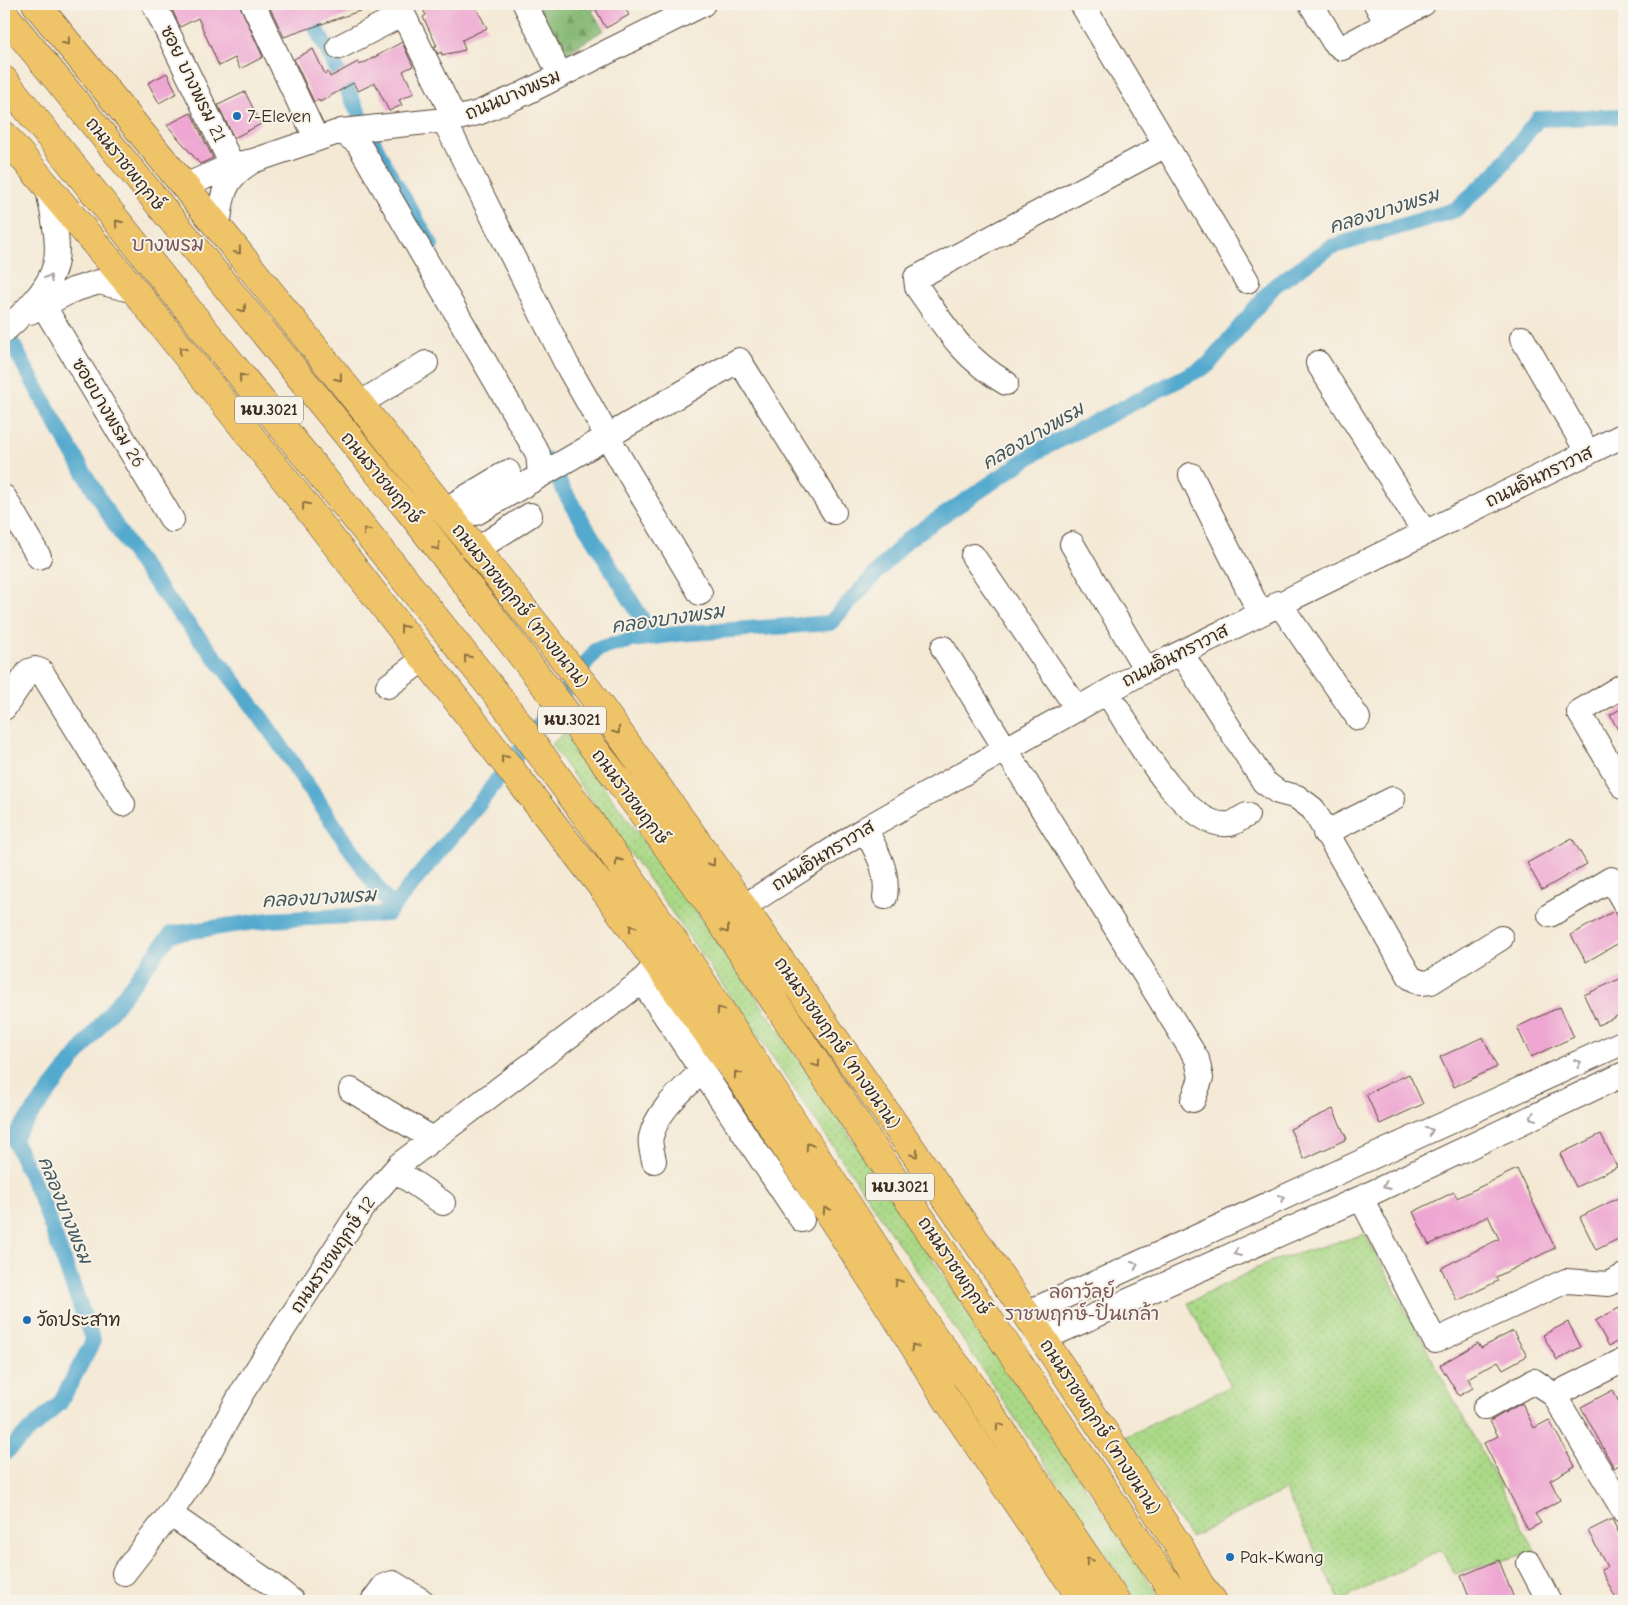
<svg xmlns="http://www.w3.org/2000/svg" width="1628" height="1605" font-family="'Comic Neue','Playpen Sans Thai',sans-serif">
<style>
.grass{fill:url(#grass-dots);stroke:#728252}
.forest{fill:url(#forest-firs);stroke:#617249}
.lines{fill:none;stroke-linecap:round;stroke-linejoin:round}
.canal{stroke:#52a9ce;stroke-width:16}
.building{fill:#eea7d2}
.minor-casing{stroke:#574739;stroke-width:26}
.major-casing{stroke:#574739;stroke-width:29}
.minor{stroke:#fff;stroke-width:24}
.major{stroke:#efc469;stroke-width:28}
.oneway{stroke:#8c6f40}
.oneway2{stroke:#a79f9a}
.poi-dot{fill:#1f6fb2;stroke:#f7f3e8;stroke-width:2}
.labels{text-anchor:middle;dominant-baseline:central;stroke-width:4;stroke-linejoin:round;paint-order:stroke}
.shield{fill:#f7f3e8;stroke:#73665b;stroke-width:1}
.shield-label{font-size:16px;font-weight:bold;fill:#3b2a1e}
.street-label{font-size:18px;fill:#3b2a1e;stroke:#f7f3e8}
.poi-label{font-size:18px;fill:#3b2a1e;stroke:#f7f3e8;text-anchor:start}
.water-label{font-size:19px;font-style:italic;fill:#43565c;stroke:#f7f3e8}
.neighbourhood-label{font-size:19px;fill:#7a565d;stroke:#f7f3e8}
.quarter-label{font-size:20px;fill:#7a565d;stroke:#f7f3e8}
</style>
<defs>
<pattern id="grass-dots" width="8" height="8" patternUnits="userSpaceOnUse" patternTransform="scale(1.25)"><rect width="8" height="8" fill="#aad987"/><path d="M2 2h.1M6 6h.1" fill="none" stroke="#93ba74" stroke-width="1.8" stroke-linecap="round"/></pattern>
<pattern id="forest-firs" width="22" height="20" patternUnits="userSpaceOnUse" patternTransform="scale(1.25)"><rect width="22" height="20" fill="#87b974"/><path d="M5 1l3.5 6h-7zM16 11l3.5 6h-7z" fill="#70975f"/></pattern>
</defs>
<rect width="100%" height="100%" fill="#f7f3e8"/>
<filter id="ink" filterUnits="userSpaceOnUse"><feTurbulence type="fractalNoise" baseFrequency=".02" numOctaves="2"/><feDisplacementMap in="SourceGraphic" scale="10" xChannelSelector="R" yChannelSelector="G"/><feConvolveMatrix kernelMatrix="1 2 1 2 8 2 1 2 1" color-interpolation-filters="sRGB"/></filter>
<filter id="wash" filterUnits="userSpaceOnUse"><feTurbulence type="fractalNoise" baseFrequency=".0096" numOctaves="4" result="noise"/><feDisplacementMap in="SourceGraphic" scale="20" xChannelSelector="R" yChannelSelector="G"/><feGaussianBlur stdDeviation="1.12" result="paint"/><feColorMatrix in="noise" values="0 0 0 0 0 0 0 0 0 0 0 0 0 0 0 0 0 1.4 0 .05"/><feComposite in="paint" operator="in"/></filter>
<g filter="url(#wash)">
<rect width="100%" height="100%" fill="#f4e9d5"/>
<path class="grass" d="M 564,733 L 722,946 L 1162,1601 L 1137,1601 C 944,1314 757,1023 551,745 Z
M 1365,1234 L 1535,1551 L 1455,1574 L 1441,1550 L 1340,1601 L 1285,1490 L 1190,1538 L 1125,1437 L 1231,1386 L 1188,1303 L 1269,1262 Z"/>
<path class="forest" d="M 537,4 L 604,4 L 592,11 L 604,30 L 562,56 Z"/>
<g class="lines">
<path class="canal" d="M 304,4 L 387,169 L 431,245
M 4,329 C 44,401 83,475 128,545 C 163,599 208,645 246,697 C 297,766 341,839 392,908
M 547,460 L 567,496 L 653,637
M 4,1454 L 60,1403 L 93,1341 L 42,1201 L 13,1138 L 171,934 L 269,920 L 387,914 L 479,804 L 597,649 L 632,640 L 677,634 L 830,623 L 907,540 L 1040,450 L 1208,365 L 1274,286 L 1331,247 L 1455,210 L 1496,173 L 1538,119 L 1624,116"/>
</g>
<g id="blocks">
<path class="building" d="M 177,4 L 239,4 L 263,57 L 240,69 L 235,58 L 219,66 L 198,18 L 180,27 L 171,7 Z
M 268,4 L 374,4 L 374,6 L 284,37 Z
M 420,4 L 474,4 L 487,28 L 462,40 L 465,50 L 442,55 L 441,52 L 438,54 L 434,46 L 437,46 L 423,17 L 426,15 Z
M 608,4 L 622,4 L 629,15 L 606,28 L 596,10 Z
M 402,42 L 413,66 L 403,71 L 414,93 L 399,100 L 402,105 L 389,111 L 375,83 L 358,91 L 353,83 L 320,102 L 319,100 L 314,102 L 294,59 L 313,49 L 325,74 L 328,72 L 330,77 L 358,62 L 359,65 L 364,63 Z
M 167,73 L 177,93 L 159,103 L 148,83 Z
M 245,92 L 261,124 L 234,138 L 218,105 Z
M 191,113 L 213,158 L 200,164 L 167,125 Z
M 1624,707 L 1624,741 L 1610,715 Z
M 1572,838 L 1587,864 L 1542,890 L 1527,863 Z
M 1614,911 L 1624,924 L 1624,940 L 1586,962 L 1571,935 Z
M 1624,977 L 1624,1013 L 1598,1025 L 1584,995 Z
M 1560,1007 L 1574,1037 L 1531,1057 L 1517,1027 Z
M 1483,1037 L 1497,1067 L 1454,1087 L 1440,1057 Z
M 1409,1074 L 1423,1104 L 1380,1124 L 1366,1094 Z
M 1333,1109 L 1347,1139 L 1304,1159 L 1290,1129 Z
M 1601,1134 L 1617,1167 L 1576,1187 L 1560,1154 Z
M 1517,1169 L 1555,1248 L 1496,1277 L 1498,1281 L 1457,1301 L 1441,1268 L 1499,1239 L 1488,1216 L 1429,1245 L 1413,1212 L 1454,1192 L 1457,1198 Z
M 1624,1195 L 1624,1236 L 1596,1250 L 1580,1217 Z
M 1619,1308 L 1624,1317 L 1624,1338 L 1609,1346 L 1595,1321 Z
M 1568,1322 L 1581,1347 L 1557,1360 L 1543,1335 Z
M 1513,1331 L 1527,1356 L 1503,1369 L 1498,1361 L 1468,1378 L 1473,1388 L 1459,1396 L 1440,1365 L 1478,1343 L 1481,1348 Z
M 1613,1390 L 1624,1413 L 1624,1462 L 1614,1468 L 1581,1407 Z
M 1522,1403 L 1534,1428 L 1549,1420 L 1575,1466 L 1550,1480 L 1560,1500 L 1535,1514 L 1541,1523 L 1528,1530 L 1484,1443 L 1498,1436 L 1490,1421 Z
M 1612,1519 L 1624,1544 L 1624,1601 L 1617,1601 L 1601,1570 L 1607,1567 L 1588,1531 Z
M 1499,1560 L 1515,1601 L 1471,1601 L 1461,1576 Z"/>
</g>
</g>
<g filter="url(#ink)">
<use href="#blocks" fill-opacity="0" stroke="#574739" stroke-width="1"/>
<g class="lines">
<g class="minor-casing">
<path id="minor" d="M 154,4 L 232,165
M 253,4 L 316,138
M 398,4 L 455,119
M 525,4 L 560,75
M 1082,4 L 1247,281
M 1311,4 L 1334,42 L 1342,48 L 1423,4
M 1376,4 L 1387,24
M 339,47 L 403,14
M 444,120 L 567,365 L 621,460 L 700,593
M 341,131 L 358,143 L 538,454 L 540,475
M 185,186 L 232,165 L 253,161 L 341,131 L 455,119 L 478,113 L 523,94 L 703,4
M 218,227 C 222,197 222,180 250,163
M 43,305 L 172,520
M 30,312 L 73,290 L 99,282 L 135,291
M 4,331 C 22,315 49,290 55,265 C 61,243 51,207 47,185
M 1522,338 L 1588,453
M 1318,363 L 1425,533
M 1006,383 C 963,358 945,327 917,287 L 916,278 L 1166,145
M 359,404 L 426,363
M 1191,475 L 1260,613
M 4,497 L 39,557
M 443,511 L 508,472
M 476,513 L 739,360 L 834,512
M 1072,544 L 1146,670
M 476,550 L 530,515
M 973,556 L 1077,708
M 1279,603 L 1358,718
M 943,648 L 1197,1059 L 1201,1078 L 1193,1100
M 1181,653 L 1264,782 L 1278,792 L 1297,797 L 1313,809 L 1410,977 L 1421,983 L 1431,982 L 1501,938
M 1624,685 L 1579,712 L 1624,788
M 388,686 L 426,657
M 1107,692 C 1129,725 1183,831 1230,824 C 1235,823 1242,817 1247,815
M 4,708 L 29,671 L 35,669 L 41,671 L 123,804
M 865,829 C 877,852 889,871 885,897
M 1325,833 L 1393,799
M 743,907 L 865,829 L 1146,670 L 1624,435
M 1550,915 L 1611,879 L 1624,902
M 642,981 L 802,1220
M 351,1090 L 433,1139
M 654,1161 C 653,1154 649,1144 651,1137 C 657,1110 684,1089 703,1070
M 395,1170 L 443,1203
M 1361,1198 L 1435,1341 L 1566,1281 L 1608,1284 L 1624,1276
M 1026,1313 L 1100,1281 L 1624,1042
M 1042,1339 L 1361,1198 L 1624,1074
M 1554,1395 L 1624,1360
M 1485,1408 L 1534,1381 L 1554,1395 L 1624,1511
M 170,1514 L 264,1579 L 292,1601
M 1529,1563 L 1549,1601
M 124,1573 L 170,1514 L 197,1474 L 243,1391 L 362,1208 L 400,1164 L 642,981 L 658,963
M 373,1601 L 384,1586 L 393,1583 L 422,1601"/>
</g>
<g class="major-casing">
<path id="major" d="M 36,4 L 226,237 L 589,691 L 716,868 L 1026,1313 L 1182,1551 L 1200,1585 L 1213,1601
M 4,14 L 415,518 L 616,777 L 709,904 L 1179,1601
M 4,80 L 498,696 L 594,827 L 693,968 L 934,1337 L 966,1377 L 1116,1601
M 4,135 L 135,291 L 299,497 L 602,887 L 747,1088 L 898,1320 L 942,1392 L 1083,1601"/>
</g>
<use href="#minor" class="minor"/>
<use href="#major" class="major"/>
</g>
<defs><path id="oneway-chevron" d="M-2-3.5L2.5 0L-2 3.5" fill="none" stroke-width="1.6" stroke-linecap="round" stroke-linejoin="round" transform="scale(1.25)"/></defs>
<g class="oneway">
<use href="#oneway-chevron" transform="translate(67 42) rotate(51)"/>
<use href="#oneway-chevron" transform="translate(118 223) rotate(-129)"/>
<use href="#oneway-chevron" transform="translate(238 251) rotate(51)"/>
<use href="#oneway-chevron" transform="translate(243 309) rotate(51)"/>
<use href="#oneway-chevron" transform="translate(182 350) rotate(-128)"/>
<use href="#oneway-chevron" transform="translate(242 377) rotate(-129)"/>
<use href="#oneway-chevron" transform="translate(339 378) rotate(51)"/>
<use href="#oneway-chevron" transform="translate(305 505) rotate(-128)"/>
<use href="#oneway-chevron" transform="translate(366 531) rotate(-129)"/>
<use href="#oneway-chevron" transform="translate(437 547) rotate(52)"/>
<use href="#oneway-chevron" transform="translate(403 628) rotate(-128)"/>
<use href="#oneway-chevron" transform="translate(467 658) rotate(-129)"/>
<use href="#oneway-chevron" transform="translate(617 731) rotate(54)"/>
<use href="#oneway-chevron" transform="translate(504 758) rotate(-128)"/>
<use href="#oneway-chevron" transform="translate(618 861) rotate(-125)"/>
<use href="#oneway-chevron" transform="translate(712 863) rotate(54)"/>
<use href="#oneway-chevron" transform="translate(632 928) rotate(-126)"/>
<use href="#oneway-chevron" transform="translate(726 930) rotate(56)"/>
<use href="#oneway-chevron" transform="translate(720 1010) rotate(-123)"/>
<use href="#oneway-chevron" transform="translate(817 1064) rotate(56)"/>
<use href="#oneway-chevron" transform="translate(737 1074) rotate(-125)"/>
<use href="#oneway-chevron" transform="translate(809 1146) rotate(-123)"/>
<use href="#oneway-chevron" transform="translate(915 1154) rotate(55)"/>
<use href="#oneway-chevron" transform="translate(826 1210) rotate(-123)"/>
<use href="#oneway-chevron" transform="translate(898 1282) rotate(-123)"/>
<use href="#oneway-chevron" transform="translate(914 1347) rotate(-121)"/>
<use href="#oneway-chevron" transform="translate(999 1426) rotate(-124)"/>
<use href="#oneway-chevron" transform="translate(1089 1561) rotate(-124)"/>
</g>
<g class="oneway2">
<use href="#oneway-chevron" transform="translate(49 278) rotate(-62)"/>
<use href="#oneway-chevron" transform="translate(1578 1063) rotate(-25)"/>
<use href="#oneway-chevron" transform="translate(1533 1117) rotate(155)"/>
<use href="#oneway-chevron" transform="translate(1430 1131) rotate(-25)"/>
<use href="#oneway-chevron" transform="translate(1386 1186) rotate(155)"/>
<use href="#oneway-chevron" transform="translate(1282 1198) rotate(-25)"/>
<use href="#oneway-chevron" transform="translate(1237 1253) rotate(156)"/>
<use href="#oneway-chevron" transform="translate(1135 1265) rotate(-25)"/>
</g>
</g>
<g class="poi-dot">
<circle cx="237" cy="116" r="5"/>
<circle cx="27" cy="1320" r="5"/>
<circle cx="1230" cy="1557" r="5"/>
</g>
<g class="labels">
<g class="shield">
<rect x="235" y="396.5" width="68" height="27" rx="4"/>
<rect x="538" y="706.5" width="68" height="27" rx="4"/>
<rect x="866" y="1173.5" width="68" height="27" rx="4"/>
</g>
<g class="shield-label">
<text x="269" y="410">นบ.3021</text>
<text x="572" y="720">นบ.3021</text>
<text x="900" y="1187">นบ.3021</text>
</g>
<g class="street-label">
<text transform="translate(193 84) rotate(64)">ซอย บางพรม 21</text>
<text transform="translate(513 95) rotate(-23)">ถนนบางพรม</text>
<text transform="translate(125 164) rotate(51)">ถนนราชพฤกษ์</text>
<text transform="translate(108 413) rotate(59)">ซอยบางพรม 26</text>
<text transform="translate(1539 477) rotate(-26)">ถนนอินทราวาส</text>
<text transform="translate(381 478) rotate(50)">ถนนราชพฤกษ์</text>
<text transform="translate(520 606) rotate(51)">ถนนราชพฤกษ์ (ทางขนาน)</text>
<text transform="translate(1175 656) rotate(-27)">ถนนอินทราวาส</text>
<text transform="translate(630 797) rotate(53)">ถนนราชพฤกษ์</text>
<text transform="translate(823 856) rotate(-32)">ถนนอินทราวาส</text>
<text transform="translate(837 1043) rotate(55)">ถนนราชพฤกษ์ (ทางขนาน)</text>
<text transform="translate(333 1255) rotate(-56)">ถนนราชพฤกษ์ 12</text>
<text transform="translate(954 1266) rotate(56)">ถนนราชพฤกษ์</text>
<text transform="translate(1100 1427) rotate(57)">ถนนราชพฤกษ์ (ทางขนาน)</text>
</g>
<g class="poi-label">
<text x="247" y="116">7-Eleven</text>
<text x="37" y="1320">วัดประสาท</text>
<text x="1240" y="1557">Pak-Kwang</text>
</g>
<g class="water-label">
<text transform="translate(1384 211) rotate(-17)">คลองบางพรม</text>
<text transform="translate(1033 436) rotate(-30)">คลองบางพรม</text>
<text transform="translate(668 619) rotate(-8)">คลองบางพรม</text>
<text transform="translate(319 898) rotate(-3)">คลองบางพรม</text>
<text transform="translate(65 1210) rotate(68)">คลองบางพรม</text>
</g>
<g class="neighbourhood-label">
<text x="1082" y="1292">ลดาวัลย์<tspan x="1082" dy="22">ราชพฤกษ์-ปิ่นเกล้า</tspan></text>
</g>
<g class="quarter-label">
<text x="168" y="244">บางพรม</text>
</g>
</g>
<rect width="1628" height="1605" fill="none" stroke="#f7f3e8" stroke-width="20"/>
</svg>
